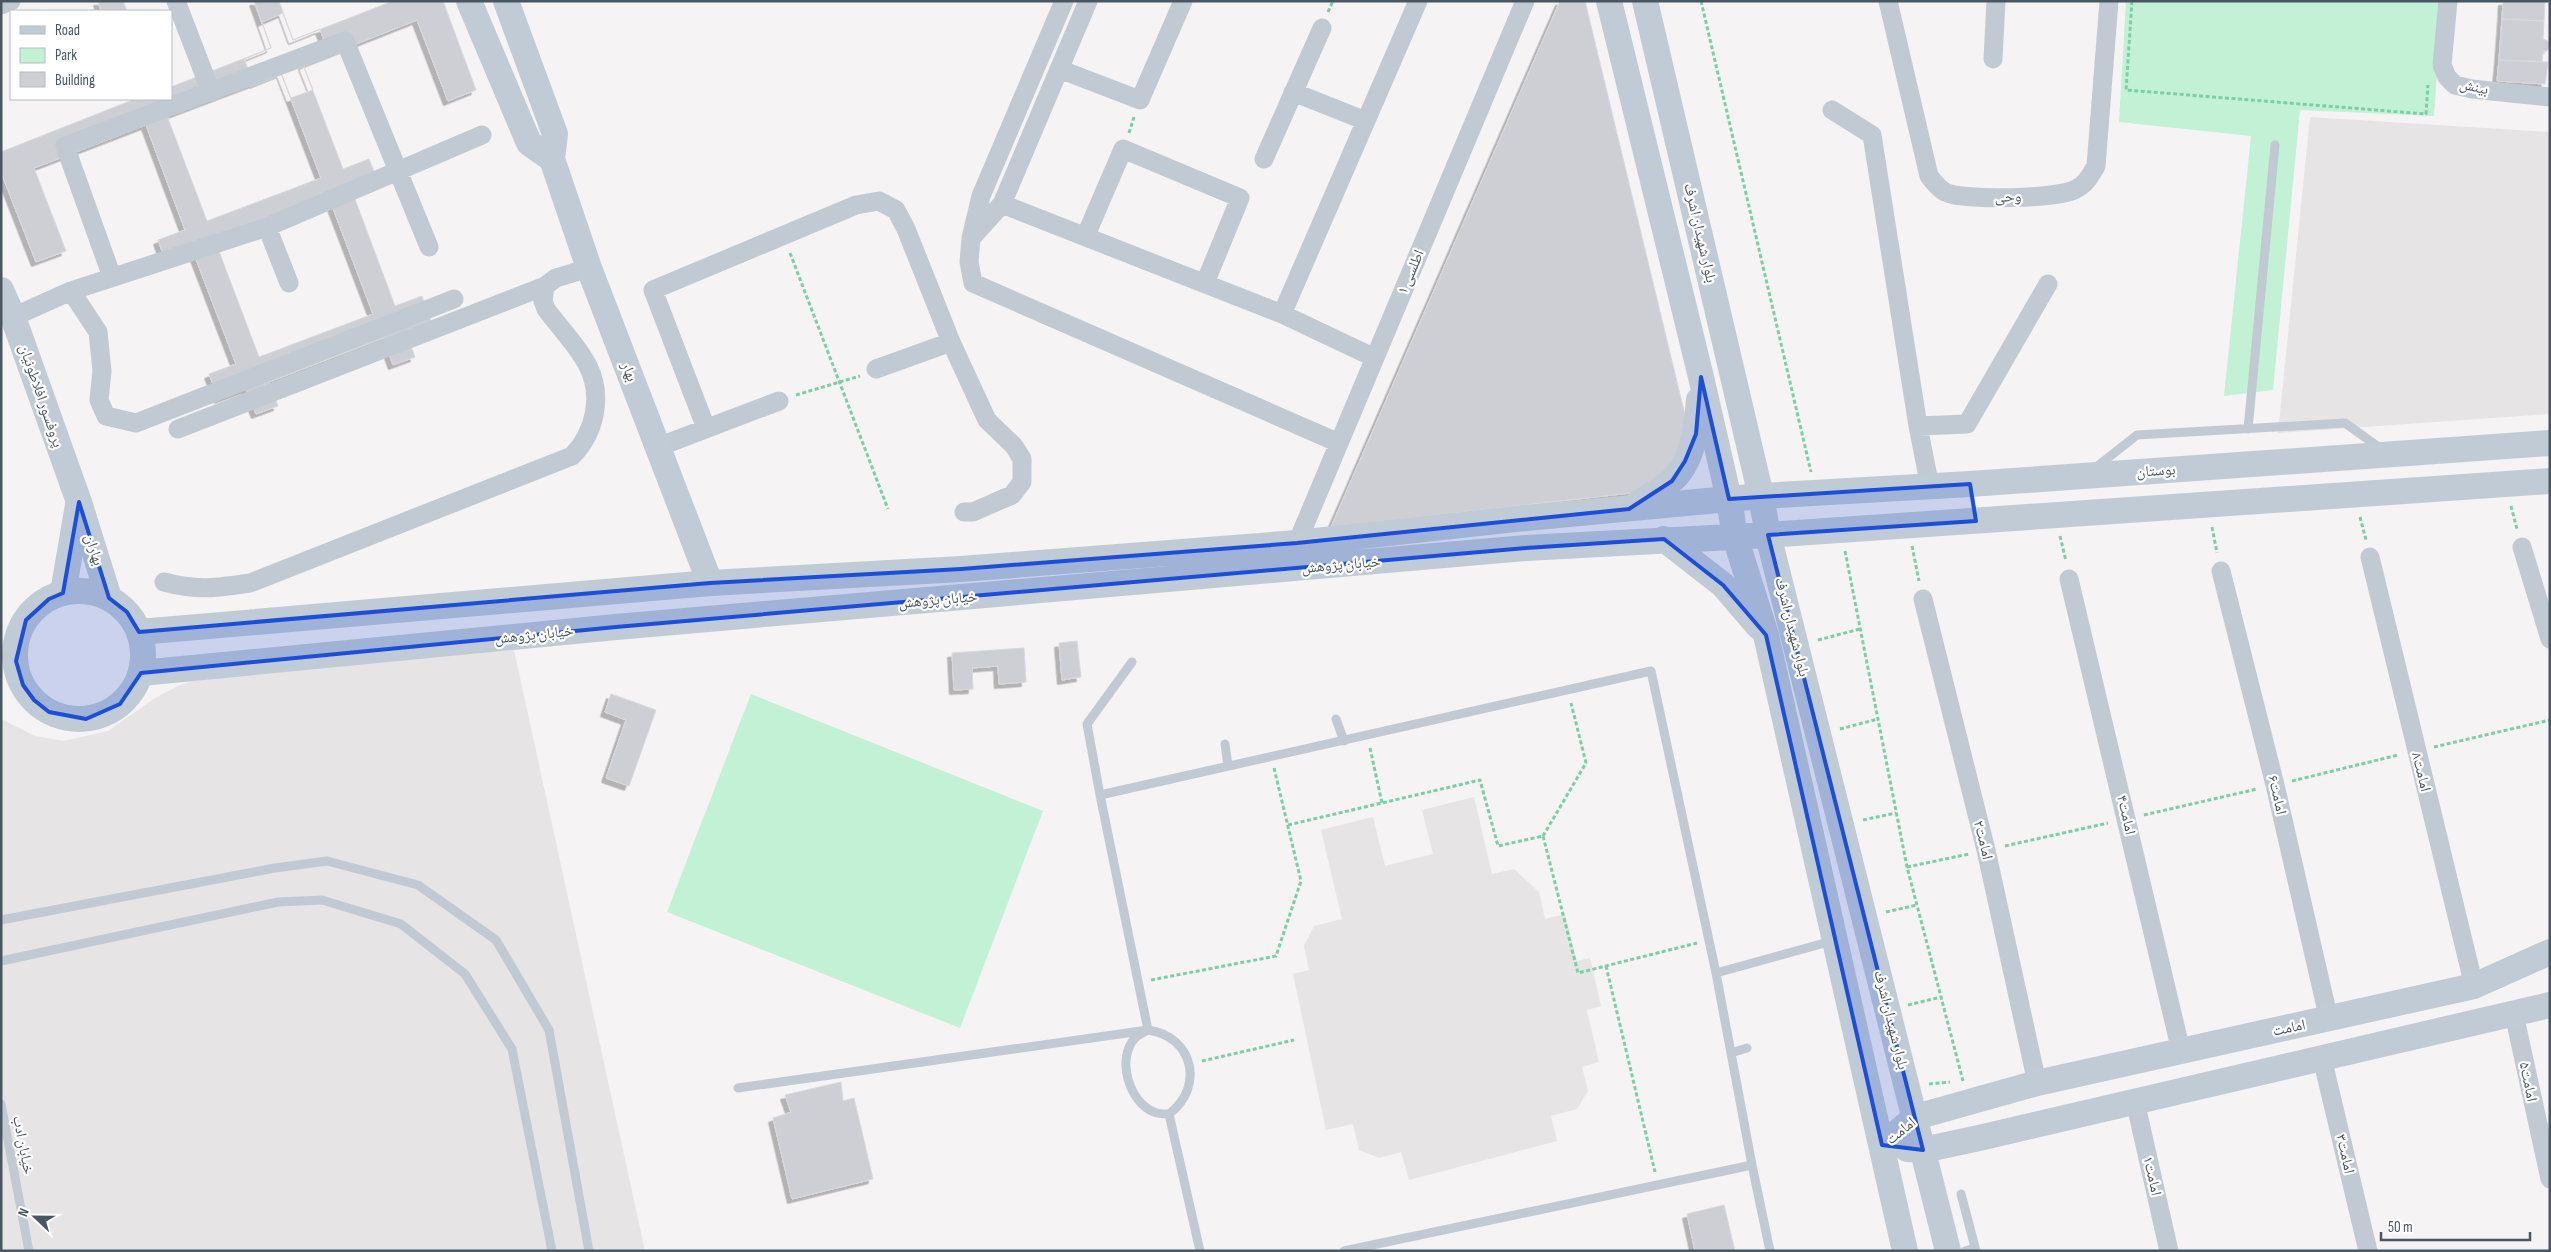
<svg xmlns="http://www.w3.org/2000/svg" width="2551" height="1252" font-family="'Sofia Sans Condensed','Noto Naskh Arabic',sans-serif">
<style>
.education{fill:#e6e4e5}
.green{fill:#c3f1d5}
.building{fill:#cdcfd5;stroke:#d7d9de;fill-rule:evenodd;filter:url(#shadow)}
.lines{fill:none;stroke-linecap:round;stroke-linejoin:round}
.path{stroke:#7ad0a6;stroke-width:3;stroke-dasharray:4 2.5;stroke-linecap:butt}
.lane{stroke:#c1cad2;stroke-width:9}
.street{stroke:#c1cad2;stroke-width:19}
.secondary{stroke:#c1cbd6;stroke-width:26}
.marked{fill:#1d4ed8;fill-opacity:0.2;stroke:#1d4ed8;stroke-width:4;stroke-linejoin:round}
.labels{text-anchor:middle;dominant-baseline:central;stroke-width:4.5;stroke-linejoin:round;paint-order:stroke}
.street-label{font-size:15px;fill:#4a5661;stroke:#fff}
</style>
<defs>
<filter id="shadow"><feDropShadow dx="-4.5" dy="4.5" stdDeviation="0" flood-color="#0004"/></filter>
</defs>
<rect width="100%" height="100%" fill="#f5f3f3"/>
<path class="education" d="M 2310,117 L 2550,132 L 2550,414 L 2278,433 Z
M 514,650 L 645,1251 L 1,1251 L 1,719 L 35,736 L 63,741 L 108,731 L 155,698 L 178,686 L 202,678 L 344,664 Z
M 1474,797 L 1492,874 L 1514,869 L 1539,892 L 1545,919 L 1565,914 L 1577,961 L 1590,958 L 1601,1006 L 1587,1010 L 1599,1062 L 1582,1067 L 1588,1091 L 1577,1109 L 1551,1116 L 1557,1141 L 1409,1180 L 1401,1152 L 1379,1158 L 1359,1150 L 1353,1124 L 1326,1130 L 1293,974 L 1309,970 L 1304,946 L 1314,926 L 1342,919 L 1321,830 L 1373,817 L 1385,866 L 1433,854 L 1422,810 Z"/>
<path class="green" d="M 2126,1 L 2442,1 L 2434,116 L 2300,110 L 2273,390 L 2224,396 L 2251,136 L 2119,122 Z
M 751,694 L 1043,811 L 960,1028 L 667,912 Z"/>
<path class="building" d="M 98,1 L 123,1 L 127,11 L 101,11 Z
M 254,1 L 279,1 L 293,40 L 393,1 L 443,1 L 476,90 L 448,101 L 417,20 L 303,65 L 343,169 L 369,159 L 379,184 L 353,194 L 395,306 L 422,296 L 431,321 L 405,331 L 415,357 L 393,365 L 383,338 L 269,382 L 278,406 L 256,414 L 246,389 L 219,399 L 209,374 L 236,364 L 194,254 L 167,265 L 158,240 L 185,230 L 146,125 L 34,168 L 66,251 L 36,262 L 1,172 L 1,152 L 135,99 L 171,99 L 171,87 L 271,48 ZM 281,73 L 321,178 L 207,221 L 167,116 ZM 331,203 L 373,314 L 259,357 L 217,246 Z
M 1560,1 L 1585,1 L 1692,444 L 1648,491 L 1331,527 Z
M 2503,1 L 2545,1 L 2544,21 L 2502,19 Z
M 283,13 L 293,40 L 320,29 L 329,54 L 303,65 L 313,90 L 291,98 L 281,73 L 254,84 L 244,59 L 271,48 L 262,22 Z
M 2502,19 L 2544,21 L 2543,39 L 2548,41 L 2550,45 L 2547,51 L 2543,51 L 2542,62 L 2499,60 Z
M 2499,60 L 2548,62 L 2545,84 L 2497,81 Z
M 1077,641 L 1081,677 L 1062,680 L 1059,643 Z
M 1024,648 L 1026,682 L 999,684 L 998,666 L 972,668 L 973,689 L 954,690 L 952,653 Z
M 611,694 L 656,710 L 629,786 L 606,778 L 626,720 L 605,712 Z
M 841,1082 L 843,1101 L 854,1098 L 873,1179 L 792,1199 L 773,1118 L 791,1112 L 785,1095 Z
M 1724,1205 L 1735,1251 L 1695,1251 L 1687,1214 Z"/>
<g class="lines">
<path class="path" d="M 1701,1 L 1811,472
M 2132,1 L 2126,90 L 2426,114 L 2428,85
M 1328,12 L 1333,1
M 1129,133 L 1134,117
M 790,253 L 888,509
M 796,395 L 860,376
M 2511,506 L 2517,529
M 2360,517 L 2366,540
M 2212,527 L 2217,553
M 2060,536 L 2066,561
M 1912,546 L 1919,581
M 1845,551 L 1907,867 L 1963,1081
M 1818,640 L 1860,629
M 1840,729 L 1878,719
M 2434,747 L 2550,720
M 1370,748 L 1382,803
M 2292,781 L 2398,755
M 2144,815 L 2257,789
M 1863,820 L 1896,813
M 1288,825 L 1480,780 L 1498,846 L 1543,836 L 1578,973 L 1697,943
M 1543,836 L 1586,763 L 1571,703
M 2005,846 L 2108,823
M 1907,867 L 1969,854
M 1886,912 L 1917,905
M 1606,966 L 1655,1172
M 1151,980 L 1276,956 L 1301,881 L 1274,768
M 1908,1005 L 1941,997
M 1202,1061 L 1294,1040
M 1929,1084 L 1950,1082"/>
<path class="lane" d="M 2248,429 L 2275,145
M 2095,468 L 2137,435 L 2345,423 L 2380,448
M 1336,719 L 1344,741
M 1225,744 L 1228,766
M 1100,795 L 1087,724 L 1132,662
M 1,920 L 275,868 L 327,861 L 418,885 L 496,940 L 549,1030 L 589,1251
M 1,961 L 278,902 L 322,900 L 401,924 L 465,974 L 512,1049 L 552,1251
M 1148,1030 C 1193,1036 1205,1087 1169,1114 C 1165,1114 1158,1114 1154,1112 C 1129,1102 1116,1059 1135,1038 C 1138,1035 1144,1032 1148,1030 Z
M 1731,1053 L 1747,1048
M 738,1088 L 1148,1030 L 1100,795 L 1651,671 L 1716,973 L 1832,941
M 1,1104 L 29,1251
M 1169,1114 L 1200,1251
M 1752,1165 L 1770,1251
M 1961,1194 L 1976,1251
M 1344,1251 L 1752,1165 L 1716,973
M 1965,1251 L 1975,1248"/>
<path class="street" d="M 176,1 L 211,92
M 1064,1 L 981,196 L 971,238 L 969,262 L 973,283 L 1339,443
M 1888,1 L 1929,176 C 1934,182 1938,188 1945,192 C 1963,201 2059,199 2076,189 C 2086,184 2090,176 2096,166 L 2109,1
M 2448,1 L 2442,65 L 2447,77 L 2455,85 L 2472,89 L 2550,97
M 1,5 L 11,1
M 1993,59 L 1996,1
M 1059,69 L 1140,100 L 1183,1
M 1293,92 L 1366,121
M 1832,110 L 1872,135 L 1918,426 L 1930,487
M 1264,159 L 1322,28
M 1002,204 L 1282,314 L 1375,358
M 267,227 L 289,283
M 1086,235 L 1123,149 L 1240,198 L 1205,283
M 973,236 L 1002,204 L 1088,1
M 112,277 L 65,146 L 345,41 L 429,247
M 71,291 L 267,227 L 482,135
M 1282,314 L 1418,1
M 13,317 L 71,291 L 98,332 L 102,371 L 99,400 L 106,416 L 136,423 L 454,299
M 876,369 L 951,342
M 1918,426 L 1967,424 L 2048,284
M 706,428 L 653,290 L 856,205 L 879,201 L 896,210 L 906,229 L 951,342 L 987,420 L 1014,446 L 1022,459 L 1022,482 L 1012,495 L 973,512 L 964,512
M 178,429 L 545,286
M 658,447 L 779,401
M 1297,543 L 1525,1
M 2522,547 L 2550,639
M 2370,557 L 2474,986
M 2221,571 L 2275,785 L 2329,1020
M 2069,579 L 2181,1051
M 164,582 C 197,591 217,588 250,583 L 572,456 C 595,433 603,396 588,366 C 578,346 559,327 546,309 L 543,301 L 545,286 L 556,278 L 589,268
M 1923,599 L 1986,850 L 2037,1083
M 2514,1014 L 2550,1179
M 2322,1058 L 2368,1251
M 2135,1101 L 2169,1251"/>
<path class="secondary" d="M 469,1 L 529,143 L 552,159
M 506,1 L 555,134 L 552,159 L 589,268 L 710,583
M 1609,1 L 1701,377 L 1729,499 L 1735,537 L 1766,635 L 1905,1251
M 1645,1 L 1761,496 L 1768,535 L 1948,1251
M 1,290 L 13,317 L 79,502 L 109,598
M 1631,508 C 1644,499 1658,492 1670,482 C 1694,463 1696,427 1699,400
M 1664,539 L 1723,585 L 1759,627
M15 655a64 64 0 1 1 128 0a64 64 0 1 1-128 0Z
M 63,593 L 78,505
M 139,632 L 710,583 L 961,569 L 1297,543 L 1526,518 L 1761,496 L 1970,484 L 2550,443
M 141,673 L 616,627 L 1526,548 L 1768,535 L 2550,481
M 1882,1145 L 1916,1117 L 2037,1083 L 2474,986 L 2550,952
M 1907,1149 L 1923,1150 L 1979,1138 L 2550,1005"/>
</g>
<path class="marked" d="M 1701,377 L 1729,499 L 1970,484 L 1976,521 L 1768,535 L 1923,1150 L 1882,1145 L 1766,635 L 1723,585 L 1664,539 L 1526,548 L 616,627 L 141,673 L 120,704 L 86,719 L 49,712 L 34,700 L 23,685 L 16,661 L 26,620 L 49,599 L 63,593 L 79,502 L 109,598 L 127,612 L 139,632 L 710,583 L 961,569 L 1297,543 L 1629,509 L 1672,481 L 1685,461 L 1696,434 Z"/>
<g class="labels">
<g class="street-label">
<text transform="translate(2474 87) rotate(12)">بینش</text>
<text transform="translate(2008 197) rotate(-1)">وحی</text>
<text transform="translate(1700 233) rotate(77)">بلوار شهیدان اشرف</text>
<text transform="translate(1411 272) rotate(-67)">اطلسی ۱</text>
<text transform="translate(629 372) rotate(69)">بهار</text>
<text transform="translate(41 396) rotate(71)">پروفسور افلاطونیان</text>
<text transform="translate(2156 471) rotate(-4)">بوستان</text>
<text transform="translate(94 550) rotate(72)">بهاران</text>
<text transform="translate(1341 565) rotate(-5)">خیابان پژوهش</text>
<text transform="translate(938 600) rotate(-5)">خیابان پژوهش</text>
<text transform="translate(1792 627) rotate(76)">بلوار شهیدان اشرف</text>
<text transform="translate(534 635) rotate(-6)">خیابان پژوهش</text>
<text transform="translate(2421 772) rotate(76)">امامت۸</text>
<text transform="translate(2277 795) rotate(77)">امامت۶</text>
<text transform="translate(2126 815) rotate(77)">امامت۴</text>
<text transform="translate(1983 840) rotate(76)">امامت۲</text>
<text transform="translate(1891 1020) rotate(76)">بلوار شهیدان اشرف</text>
<text transform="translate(2289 1028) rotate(-12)">امامت</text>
<text transform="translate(2528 1082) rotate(78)">امامت۵</text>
<text transform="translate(1901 1131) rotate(-39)">امامت</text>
<text transform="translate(23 1145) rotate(79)">خیابان ادب</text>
<text transform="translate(2345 1154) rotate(77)">امامت۳</text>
<text transform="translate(2152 1176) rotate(77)">امامت۱</text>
</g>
</g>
<rect width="2551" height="1252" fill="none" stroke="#4a5661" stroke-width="5"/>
<rect x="10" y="10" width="162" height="90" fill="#ffffff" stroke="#b7bbc0"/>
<rect x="20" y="26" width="25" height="8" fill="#c1cbd6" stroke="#b7bbc0"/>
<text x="55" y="35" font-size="15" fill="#4a5661">Road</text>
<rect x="20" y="48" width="25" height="15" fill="#c3f1d5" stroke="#b7bbc0"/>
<text x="55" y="60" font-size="15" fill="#4a5661">Park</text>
<rect x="20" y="72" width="25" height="15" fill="#cdcfd5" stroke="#b7bbc0"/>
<text x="55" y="85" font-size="15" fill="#4a5661">Building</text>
<g transform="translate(35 1217) rotate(292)" stroke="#ffffff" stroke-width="4" paint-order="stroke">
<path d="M0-4L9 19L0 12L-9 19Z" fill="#4a5661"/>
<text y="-8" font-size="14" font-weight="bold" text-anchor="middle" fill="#4a5661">N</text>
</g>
<path d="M2381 1232v8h149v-8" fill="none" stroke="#4a5661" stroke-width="2.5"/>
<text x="2388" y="1232" font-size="15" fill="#4a5661" stroke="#ffffff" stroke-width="4" paint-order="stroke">50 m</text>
</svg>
